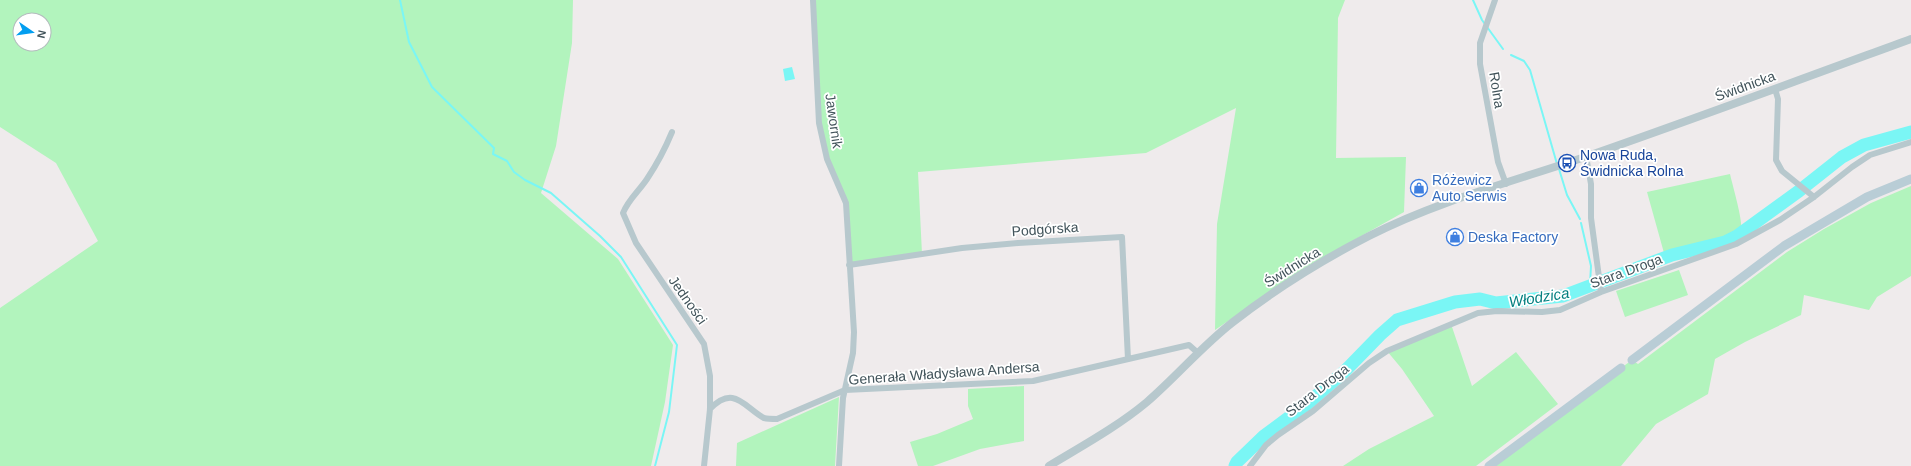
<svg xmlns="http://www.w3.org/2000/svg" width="1911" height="466" font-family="Helvetica,sans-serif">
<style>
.green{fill:#b2f4bd;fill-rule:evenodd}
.water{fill:#7af6f5}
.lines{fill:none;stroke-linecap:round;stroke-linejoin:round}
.stream{stroke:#7af6f5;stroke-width:2}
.river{stroke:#7af6f5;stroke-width:13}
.minor{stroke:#b7c8cd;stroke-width:6}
.tertiary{stroke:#b7c8cd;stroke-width:8}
.secondary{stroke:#b9cdd6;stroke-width:9}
.labels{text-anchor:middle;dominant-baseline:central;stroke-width:3.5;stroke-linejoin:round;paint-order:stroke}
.street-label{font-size:14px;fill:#42545b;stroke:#fff}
.transit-label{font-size:14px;fill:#164399;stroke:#fff;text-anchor:start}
.shop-label{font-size:14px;fill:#366cbe;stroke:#fff;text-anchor:start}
.water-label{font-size:15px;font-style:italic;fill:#058080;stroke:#fff}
</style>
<rect width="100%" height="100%" fill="#efebec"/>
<path class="green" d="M 0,0 L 573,0 L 572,43 L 556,146 L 541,193 L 618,259 L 673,345 L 665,402 L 651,466 L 0,466 L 0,308 L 98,241 L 56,163 L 0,127 ZM 20,20 L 44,20 L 44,44 L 20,44 Z
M 813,0 L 1345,0 L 1338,18 L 1336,158 L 1406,157 L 1404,212 L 1308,266 L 1215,330 L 1217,224 L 1236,108 L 1146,153 L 918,172 L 922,254 L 849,265 L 846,203 L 823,145 Z
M 1730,174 C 1732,183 1743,221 1741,228 C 1737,245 1688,251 1672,255 L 1664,253 L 1647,192 Z
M 1911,186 L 1911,276 L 1877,297 L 1869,310 L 1804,295 L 1801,315 L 1745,342 L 1715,359 L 1708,394 L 1656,424 L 1621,466 L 1494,466 L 1621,368 L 1632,360 L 1638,364 L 1787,252 L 1824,229 L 1871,203 Z
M 1679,270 L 1688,295 L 1625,317 L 1616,291 Z
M 1451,324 L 1472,386 L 1516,352 L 1558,404 L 1476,466 L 1343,466 L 1369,449 L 1434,416 L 1402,369 L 1387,351 Z
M 1024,386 L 1024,441 L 980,449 L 933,466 L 918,466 L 910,442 L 937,434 L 973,419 L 968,406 L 968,389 Z
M 839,397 L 835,466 L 736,466 L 737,443 Z"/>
<path class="water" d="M 792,67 L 795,79 L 785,81 L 783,69 Z"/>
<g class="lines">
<path class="stream" d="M 400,0 L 409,42 L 432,87 L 494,148 L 493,154 L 507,161 L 514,172 L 525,180 L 551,193 L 600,236 L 621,257 L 677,345 L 669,412 L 655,466
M 1473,0 L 1482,20 L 1503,49
M 1511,55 L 1524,61 L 1530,70 L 1557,164
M 1559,169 L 1567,195 L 1580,219
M 1581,223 L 1591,266 L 1590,284"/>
<path class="river" d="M 1235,466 L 1237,462 L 1264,436 L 1307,404 L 1344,372 L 1380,335 L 1397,320 L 1455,302 L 1480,299 L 1496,303 L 1563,296 L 1672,255 L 1725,242 L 1737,236 L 1799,191 L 1842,157 L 1864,145 L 1911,132"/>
<path class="minor" d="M 813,0 L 819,123 L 827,159 L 846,203 L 854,332 L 853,353 L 843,398 L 839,466
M 1495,0 L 1480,43 L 1480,64 L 1498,162 L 1506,184
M 1775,89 L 1778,99 L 1776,160 L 1782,171 L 1814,197
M 672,132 C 665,149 657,164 647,179 C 639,191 628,200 623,213 L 636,243 L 704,344 L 710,376 L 710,409 L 704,466
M 1586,156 L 1591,184 L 1591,218 L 1601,292
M 849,265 L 962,248 L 1018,243 L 1122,237 L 1128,359
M 710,409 C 734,384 744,407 764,418 C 768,419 773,419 777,419 L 845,390 L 1033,381 L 1189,345 L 1198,353
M 1250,466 L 1266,445 L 1278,435 L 1313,411 L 1369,363 L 1387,351 L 1478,313 L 1497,311 L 1542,312 L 1560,310 L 1601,292 L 1736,244 L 1780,220 L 1814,197 L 1852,167 L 1870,155 L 1911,142"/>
<path class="tertiary" d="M 1049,466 C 1082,446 1117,427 1147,402 C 1177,376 1202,346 1233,322 C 1273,291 1324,259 1369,236 C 1435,202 1514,181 1585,157 C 1694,119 1802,79 1911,39"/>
<path class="secondary" d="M 1632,360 L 1784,246 L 1867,197 L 1911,179
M 1489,466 L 1621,368"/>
</g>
<defs>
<g id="bus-ring" transform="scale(0.9)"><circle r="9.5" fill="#fff" stroke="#1a4fb4" stroke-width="1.5"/><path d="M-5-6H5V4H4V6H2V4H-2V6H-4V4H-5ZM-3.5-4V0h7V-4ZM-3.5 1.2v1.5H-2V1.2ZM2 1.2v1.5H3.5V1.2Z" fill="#1a4fb4"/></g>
<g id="shop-ring" transform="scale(0.9)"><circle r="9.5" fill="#fff" stroke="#3f7fe0" stroke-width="1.5"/><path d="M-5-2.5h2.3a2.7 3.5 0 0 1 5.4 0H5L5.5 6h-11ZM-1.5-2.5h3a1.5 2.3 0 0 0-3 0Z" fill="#3f7fe0"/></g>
</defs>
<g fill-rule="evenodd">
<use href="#bus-ring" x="1567" y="163"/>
<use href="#shop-ring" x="1419" y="188"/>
<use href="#shop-ring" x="1455" y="237"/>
</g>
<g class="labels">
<g class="street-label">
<text transform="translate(1745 86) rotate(-20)">Świdnicka</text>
<text transform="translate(1497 90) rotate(81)">Rolna</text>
<text transform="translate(834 121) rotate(82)">Jawornik</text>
<text transform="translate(1045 229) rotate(-4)">Podgórska</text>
<text transform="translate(1292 267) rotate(-32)">Świdnicka</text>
<text transform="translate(1626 271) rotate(-20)">Stara Droga</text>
<text transform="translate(688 300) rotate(55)">Jedności</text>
<text transform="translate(944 373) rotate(-4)">Generała Władysława Andersa</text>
<text transform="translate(1317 390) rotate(-38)">Stara Droga</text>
</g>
<g class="transit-label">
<text x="1580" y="155">Nowa Ruda,<tspan x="1580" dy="16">Świdnicka Rolna</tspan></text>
</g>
<g class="shop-label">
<text x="1432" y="180">Różewicz<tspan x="1432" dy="16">Auto Serwis</tspan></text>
<text x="1468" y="237">Deska Factory</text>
</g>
<g class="water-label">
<text transform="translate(1539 297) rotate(-9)">Włodzica</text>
</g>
</g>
<g transform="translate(32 32) rotate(103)"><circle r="19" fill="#ffffff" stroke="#b3bbbd"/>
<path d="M0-3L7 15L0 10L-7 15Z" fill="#039ef0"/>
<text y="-6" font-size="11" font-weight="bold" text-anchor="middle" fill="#42545b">N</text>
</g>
</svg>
